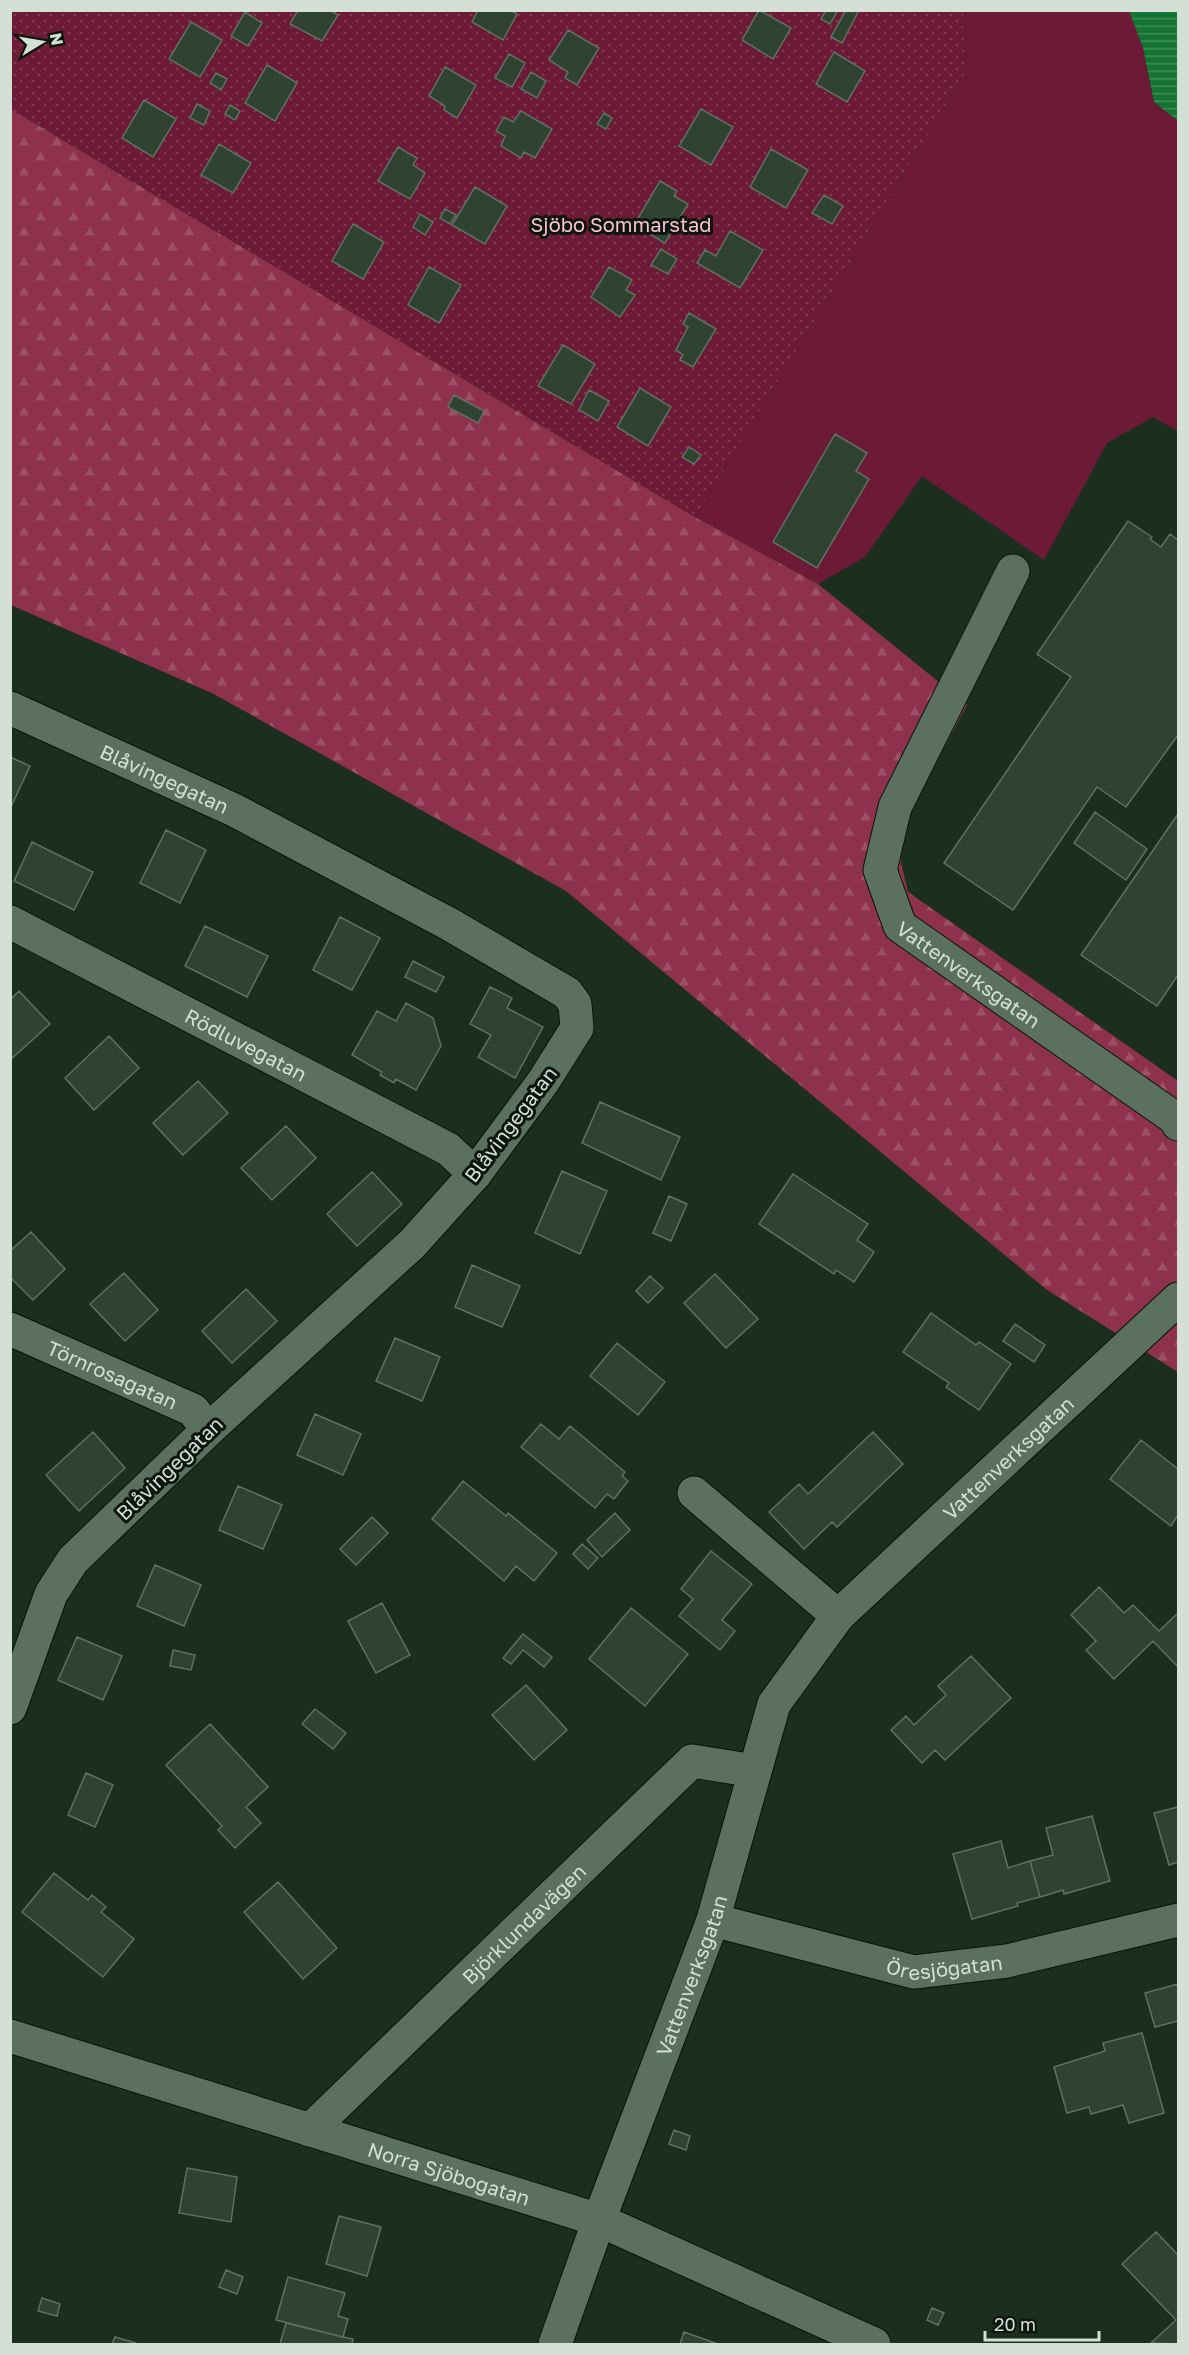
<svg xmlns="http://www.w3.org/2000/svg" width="1189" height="2355" font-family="'Golos Text',sans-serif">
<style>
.green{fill:#6c1a35}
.forest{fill:url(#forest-firs)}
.garden{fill:url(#garden-dots)}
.water{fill:url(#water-rules)}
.building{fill:#304333;stroke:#5d7260;stroke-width:1.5}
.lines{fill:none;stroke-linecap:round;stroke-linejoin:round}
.minor-casing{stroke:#051709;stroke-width:35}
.minor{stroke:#5b705e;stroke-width:33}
.labels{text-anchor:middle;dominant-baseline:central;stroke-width:6;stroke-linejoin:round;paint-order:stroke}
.park-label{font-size:20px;fill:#f8c1cc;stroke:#0c150e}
.street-label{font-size:20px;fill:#d4e0d5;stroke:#0c150e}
</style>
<defs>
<pattern id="forest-firs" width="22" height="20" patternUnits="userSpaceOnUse" patternTransform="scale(1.5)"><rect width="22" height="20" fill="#8e314c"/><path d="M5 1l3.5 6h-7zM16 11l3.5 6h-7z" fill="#9d4f65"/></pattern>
<pattern id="garden-dots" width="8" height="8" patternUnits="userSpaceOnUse" patternTransform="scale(1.5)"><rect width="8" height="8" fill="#6c1a35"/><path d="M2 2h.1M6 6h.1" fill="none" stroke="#803b51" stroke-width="1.8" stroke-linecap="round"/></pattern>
<pattern id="water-rules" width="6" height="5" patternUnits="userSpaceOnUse" patternTransform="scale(1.5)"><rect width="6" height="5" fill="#157333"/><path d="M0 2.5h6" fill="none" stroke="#418d59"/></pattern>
</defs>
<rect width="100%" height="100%" fill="#1c2f1f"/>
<path class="green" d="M 963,11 L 1129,11 L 1143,48 L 1154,102 L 1178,121 L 1178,431 L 1153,417 L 1107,443 L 1044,560 L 922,476 L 865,557 L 818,584 L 695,517 L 965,73 Z"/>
<path class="forest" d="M 11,109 L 695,517 L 818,584 L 967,705 L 902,826 L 901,863 L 908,892 L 1178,1081 L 1178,1372 L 1047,1290 L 566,891 L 214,694 L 11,605 Z"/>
<path class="garden" d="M 11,11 L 963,11 L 965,73 L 695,517 L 11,109 Z"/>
<path class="water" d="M 1129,11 L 1178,11 L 1178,121 L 1154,102 L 1143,48 Z"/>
<path class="building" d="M 298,10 L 330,10 L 338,15 L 322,41 L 290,24 Z
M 478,10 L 510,10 L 517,14 L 503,40 L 472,22 Z
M 759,10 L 791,28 L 773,59 L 742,40 Z
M 826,10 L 838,10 L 830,24 L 821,19 Z
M 846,10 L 859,10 L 842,43 L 831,37 Z
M 245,12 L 262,23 L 248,46 L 231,36 Z
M 191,22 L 222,40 L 200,77 L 169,59 Z
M 568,30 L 599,48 L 577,85 L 565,78 L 568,72 L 549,60 Z
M 834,52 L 865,71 L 847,102 L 816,84 Z
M 509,54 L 525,63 L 512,87 L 495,78 Z
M 267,65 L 297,83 L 275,121 L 245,103 Z
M 445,67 L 476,85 L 457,118 L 444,110 L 445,106 L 429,96 Z
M 531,72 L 546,81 L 537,98 L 521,89 Z
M 216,73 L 227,79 L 221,90 L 210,83 Z
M 144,100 L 176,119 L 153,157 L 122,138 Z
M 197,104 L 210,111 L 204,125 L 190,118 Z
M 230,105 L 240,111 L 235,120 L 225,114 Z
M 701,109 L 733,127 L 711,165 L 679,146 Z
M 521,111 L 552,129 L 535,158 L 524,152 L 521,158 L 501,146 L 505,136 L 496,131 L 504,117 L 513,122 Z
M 604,113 L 612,118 L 606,129 L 597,124 Z
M 219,144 L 251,163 L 233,193 L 201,175 Z
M 398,147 L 417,158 L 413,165 L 425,173 L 410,199 L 378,181 Z
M 771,149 L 808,170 L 786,208 L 750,187 Z
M 660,181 L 677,191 L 674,196 L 688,204 L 665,243 L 634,225 Z
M 475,187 L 507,206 L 485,244 L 452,225 Z
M 824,195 L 843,206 L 832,224 L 812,213 Z
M 445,209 L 456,215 L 450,224 L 440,218 Z
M 420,214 L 433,222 L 425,235 L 413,227 Z
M 353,224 L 384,242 L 363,279 L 332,261 Z
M 730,231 L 763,250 L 740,288 L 697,263 L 705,250 L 716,256 Z
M 661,249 L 677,259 L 668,274 L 651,265 Z
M 429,267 L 461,285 L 439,323 L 408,305 Z
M 609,267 L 632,280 L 626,290 L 635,295 L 620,317 L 591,297 Z
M 689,313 L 716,329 L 693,367 L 680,360 L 683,355 L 676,350 L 688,327 L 683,324 Z
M 563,345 L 595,364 L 571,404 L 538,386 Z
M 640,388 L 671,407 L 648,446 L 617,427 Z
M 589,390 L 609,401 L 598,421 L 579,410 Z
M 454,395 L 484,411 L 478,423 L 448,407 Z
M 835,434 L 867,453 L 856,471 L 869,479 L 817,568 L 773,542 Z
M 689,447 L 701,455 L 694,464 L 682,457 Z
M 1128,521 L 1152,537 L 1150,539 L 1161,547 L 1170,534 L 1178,540 L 1178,735 L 1126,807 L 1097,787 L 1013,910 L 944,863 L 1071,677 L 1037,654 Z
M 10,757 L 30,766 L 10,809 Z
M 1095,812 L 1147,849 L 1126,880 L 1074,843 Z
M 1178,814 L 1178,975 L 1157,1006 L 1081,955 Z
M 166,830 L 206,850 L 180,903 L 140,883 Z
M 32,842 L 93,872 L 74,910 L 14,881 Z
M 340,917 L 380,938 L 352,990 L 313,970 Z
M 205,926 L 268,956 L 247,997 L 185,966 Z
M 413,961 L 444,977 L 436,992 L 405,977 Z
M 490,987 L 512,998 L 507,1008 L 543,1027 L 515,1078 L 478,1057 L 491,1035 L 470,1024 Z
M 19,991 L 50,1024 L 10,1060 L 10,1000 Z
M 406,1003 L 433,1018 L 441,1046 L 416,1090 L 396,1079 L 394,1083 L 380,1075 L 382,1072 L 352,1055 L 377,1011 L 396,1021 Z
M 109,1036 L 139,1068 L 94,1110 L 65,1078 Z
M 198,1081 L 228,1113 L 183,1155 L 153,1123 Z
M 600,1102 L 680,1137 L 661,1180 L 582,1143 Z
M 286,1126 L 316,1158 L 272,1200 L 241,1168 Z
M 562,1171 L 607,1191 L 580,1254 L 535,1233 Z
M 372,1172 L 402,1204 L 357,1246 L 327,1214 Z
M 793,1174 L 868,1224 L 857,1240 L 874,1252 L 854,1282 L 836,1270 L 834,1274 L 759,1224 Z
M 669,1196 L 687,1204 L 671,1241 L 653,1233 Z
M 31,1232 L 65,1269 L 33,1300 L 10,1277 L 10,1251 Z
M 472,1265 L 520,1286 L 502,1327 L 455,1307 Z
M 124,1273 L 158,1310 L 125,1341 L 90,1304 Z
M 715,1274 L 758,1319 L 726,1348 L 684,1303 Z
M 650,1276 L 663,1288 L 648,1303 L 636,1291 Z
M 246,1289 L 277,1321 L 232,1363 L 202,1331 Z
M 931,1313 L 976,1345 L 979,1342 L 1011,1364 L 979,1410 L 946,1387 L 949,1383 L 903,1352 Z
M 1015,1324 L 1045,1345 L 1034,1362 L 1003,1341 Z
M 395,1338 L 440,1357 L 422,1401 L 376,1381 Z
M 617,1343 L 665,1382 L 638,1415 L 590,1376 Z
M 315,1414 L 361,1434 L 343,1475 L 297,1455 Z
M 541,1424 L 559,1439 L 570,1426 L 625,1472 L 622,1476 L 628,1481 L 614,1499 L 607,1494 L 595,1508 L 521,1447 Z
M 93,1432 L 125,1468 L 79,1511 L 46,1475 Z
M 873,1432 L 903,1464 L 837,1527 L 832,1522 L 804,1549 L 769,1512 L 799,1484 L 808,1494 Z
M 1141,1440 L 1178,1469 L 1178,1515 L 1171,1526 L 1110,1479 Z
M 463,1481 L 506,1516 L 508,1513 L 557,1553 L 534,1581 L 516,1566 L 504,1581 L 432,1519 Z
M 238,1486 L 282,1505 L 263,1549 L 219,1530 Z
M 615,1513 L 630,1530 L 602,1557 L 587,1540 Z
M 372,1517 L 388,1533 L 356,1565 L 340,1549 Z
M 582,1544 L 598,1558 L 588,1569 L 573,1554 Z
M 711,1551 L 752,1584 L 722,1620 L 735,1631 L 720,1650 L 679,1616 L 693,1599 L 681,1589 Z
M 155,1565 L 201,1585 L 184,1626 L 137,1606 Z
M 1099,1587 L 1124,1613 L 1133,1605 L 1159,1631 L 1178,1613 L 1178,1667 L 1153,1641 L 1114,1679 L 1086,1650 L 1096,1641 L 1071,1615 Z
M 382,1603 L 410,1655 L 376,1673 L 348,1621 Z
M 631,1608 L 688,1654 L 645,1706 L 589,1659 Z
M 523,1634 L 552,1657 L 544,1667 L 523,1650 L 511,1664 L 503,1658 Z
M 77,1637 L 122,1656 L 103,1700 L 58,1680 Z
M 173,1650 L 195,1655 L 191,1670 L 170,1666 Z
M 971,1656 L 1011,1698 L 945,1760 L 935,1750 L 922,1763 L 891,1730 L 906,1716 L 914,1725 L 946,1695 L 938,1686 Z
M 526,1685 L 567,1730 L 534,1760 L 492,1715 Z
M 315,1709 L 346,1733 L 333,1749 L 302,1724 Z
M 210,1724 L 268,1787 L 246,1807 L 261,1823 L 235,1848 L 218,1830 L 222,1826 L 166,1765 Z
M 86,1773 L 113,1785 L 95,1827 L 68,1815 Z
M 1178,1807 L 1178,1862 L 1169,1865 L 1154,1813 Z
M 1092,1816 L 1110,1881 L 1064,1894 L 1063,1890 L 1040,1897 L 1030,1861 L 1053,1855 L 1046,1828 Z
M 1001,1841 L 1008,1868 L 1030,1861 L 1040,1897 L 1017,1903 L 1018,1906 L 972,1919 L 953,1854 Z
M 54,1873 L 88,1900 L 92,1895 L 106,1907 L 101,1912 L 134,1939 L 103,1977 L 22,1912 Z
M 278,1882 L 337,1948 L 303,1979 L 244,1912 Z
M 1178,1984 L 1178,2021 L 1155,2027 L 1145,1993 Z
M 1142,2033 L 1164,2113 L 1129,2123 L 1123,2105 L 1091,2114 L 1089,2107 L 1067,2113 L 1054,2067 L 1105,2051 L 1103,2043 Z
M 674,2130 L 690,2136 L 686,2150 L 669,2144 Z
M 187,2168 L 237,2177 L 231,2222 L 179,2213 Z
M 339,2216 L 381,2227 L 367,2276 L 326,2264 Z
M 1156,2232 L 1178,2255 L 1178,2344 L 1151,2343 L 1176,2320 L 1122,2264 Z
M 226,2270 L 243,2277 L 237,2294 L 219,2287 Z
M 288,2277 L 345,2293 L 338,2316 L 348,2319 L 343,2337 L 276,2320 Z
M 42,2298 L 60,2304 L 57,2316 L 38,2311 Z
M 932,2308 L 944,2313 L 938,2325 L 927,2320 Z
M 286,2323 L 343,2337 L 353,2339 L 352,2344 L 280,2344 Z
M 684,2332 L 718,2344 L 680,2344 Z
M 115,2337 L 136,2343 L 136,2344 L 112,2344 Z"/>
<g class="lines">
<g class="minor-casing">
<g id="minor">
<path id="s1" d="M 1013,571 L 895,807 L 880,870 L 900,926 L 1176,1119 L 1178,1124"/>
<path id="s2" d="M 10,708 L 234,810 L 449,924 L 567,993 L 575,1004 L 577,1028 L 543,1082 L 475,1174 L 412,1244 L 208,1430 L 73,1560 L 51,1594 L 10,1708"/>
<path id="s3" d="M 10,922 L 448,1149 L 475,1174"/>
<path id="s4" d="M 10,1329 L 193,1410 L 208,1430"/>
<path d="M 694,1493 L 838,1616"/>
<path id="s5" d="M 713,1920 L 914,1972 L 1007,1961 L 1178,1920"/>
<path id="s6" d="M 10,2036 L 599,2220 L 874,2344"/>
<path id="s7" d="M 310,2130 L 692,1761 L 755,1771"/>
<path id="s8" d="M 555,2344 L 599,2220 L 713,1920 L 774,1704 L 838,1616 L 1178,1299"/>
</g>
</g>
<use href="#minor" class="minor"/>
</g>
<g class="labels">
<g class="park-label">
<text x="621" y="224">Sjöbo Sommarstad</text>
</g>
<g class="street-label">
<text stroke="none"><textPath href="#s2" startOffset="170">Blåvingegatan</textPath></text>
<text stroke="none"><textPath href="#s1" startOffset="472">Vattenverksgatan</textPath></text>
<text stroke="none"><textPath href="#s3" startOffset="266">Rödluvegatan</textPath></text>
<text transform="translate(510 1124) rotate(-53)">Blåvingegatan</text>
<text stroke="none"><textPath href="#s4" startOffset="112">Törnrosagatan</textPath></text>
<text stroke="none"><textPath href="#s8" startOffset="1018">Vattenverksgatan</textPath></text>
<text transform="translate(169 1468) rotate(-44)">Blåvingegatan</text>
<text stroke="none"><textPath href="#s7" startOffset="297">Björklundavägen</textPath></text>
<text stroke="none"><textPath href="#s5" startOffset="238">Öresjögatan</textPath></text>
<text stroke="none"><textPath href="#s8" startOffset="393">Vattenverksgatan</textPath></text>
<text stroke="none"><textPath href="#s6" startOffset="460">Norra Sjöbogatan</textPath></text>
</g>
</g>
<rect width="1189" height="2355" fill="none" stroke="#d4e0d5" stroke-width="24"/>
<g transform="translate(42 42) rotate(79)" stroke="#0c150e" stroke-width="4.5" paint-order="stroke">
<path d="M0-4.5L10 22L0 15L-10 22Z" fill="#d4e0d5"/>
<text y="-9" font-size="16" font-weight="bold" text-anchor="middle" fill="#d4e0d5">N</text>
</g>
<path d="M985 2331v9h114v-9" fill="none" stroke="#d4e0d5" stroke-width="3"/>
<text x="994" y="2331" font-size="18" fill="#d4e0d5" stroke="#0c150e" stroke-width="4.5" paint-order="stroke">20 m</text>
</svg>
